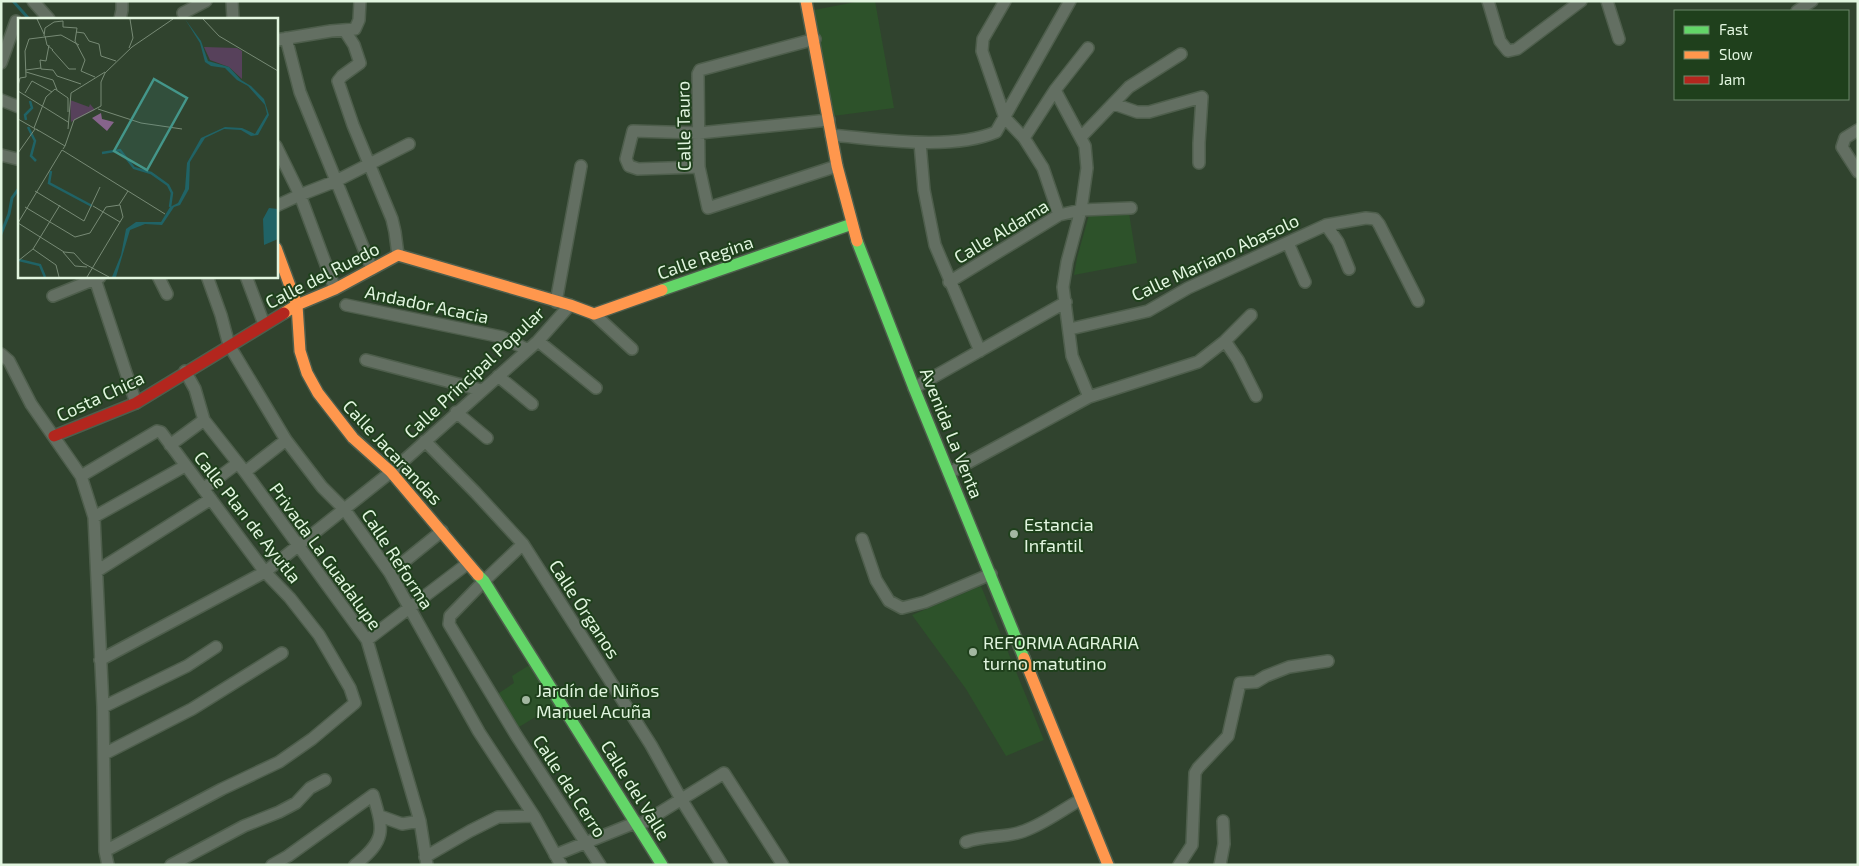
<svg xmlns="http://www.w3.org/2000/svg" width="1859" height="866" font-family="'Exo 2',sans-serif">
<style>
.built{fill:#2d522a}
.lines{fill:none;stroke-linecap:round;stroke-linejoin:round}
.stream{stroke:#206366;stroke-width:3}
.street-casing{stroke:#4e5e4c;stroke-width:14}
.fast-casing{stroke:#4e5e4c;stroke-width:14}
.slow-casing{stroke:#4e5e4c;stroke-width:14}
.jam-casing{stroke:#4e5e4c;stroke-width:14}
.street{stroke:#636f62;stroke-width:11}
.fast{stroke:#63d668;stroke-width:11}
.slow{stroke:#ff974d;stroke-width:11}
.jam{stroke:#b3261e;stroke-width:11}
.poi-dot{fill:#a3b7a1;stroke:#1f401c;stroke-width:2}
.labels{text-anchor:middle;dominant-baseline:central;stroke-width:4;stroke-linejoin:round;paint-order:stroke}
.street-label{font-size:18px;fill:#e1f5df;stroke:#1f401c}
.poi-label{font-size:18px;fill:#e1f5df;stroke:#1f401c;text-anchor:start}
.inset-river{fill:none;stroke:#206366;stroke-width:2.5}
.inset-road{fill:none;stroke:#778a75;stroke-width:1}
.view{fill:#44968a;fill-opacity:0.15;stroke:#44968a;stroke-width:2.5}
.inset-edge{fill:none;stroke:#e1f5df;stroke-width:2.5}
</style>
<rect width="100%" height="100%" fill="#30432e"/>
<path class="built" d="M 861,1 L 875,1 L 894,108 L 833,116 L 814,10 Z
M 1129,213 L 1137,263 L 1074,275 L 1077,258 L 1089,215 Z
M 981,586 L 1044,740 L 1006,756 L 966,689 L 912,615 Z
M 531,664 L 555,705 L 519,727 L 496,695 L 514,683 L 512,676 Z"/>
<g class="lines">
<path class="stream" d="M 13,1 L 29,19
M 1,234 L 9,214 L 12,198 L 19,188"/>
<g class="street-casing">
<path id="street" d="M 33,1 L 49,19
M 232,1 L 233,19
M 1005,1 L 983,39 L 982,51 L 1005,118 L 1024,138 L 1043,168 L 1059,215
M 1488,1 L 1500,41 L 1508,51 L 1517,49 L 1581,1
M 1607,1 L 1619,39
M 1797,11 L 1812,1
M 183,13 L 206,1
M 120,19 L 122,10 L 122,1
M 345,31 L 354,45 L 360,63 L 342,76 L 338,81 L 353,125 L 392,219 L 395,232 L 398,255
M 286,38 L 300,92 L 372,269
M 815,39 L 700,70 L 698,74 L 699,167 L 708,208 L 837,166
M 276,40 L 331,31 L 355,29 L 359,20 L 360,1
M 1,63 L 16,21
M 1055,90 L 1085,146 L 1087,168 L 1081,210 L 1067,262 L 1063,287 L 1072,356 L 1089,397
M 1,100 L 19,107
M 1114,104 L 1137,112 L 1149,112 L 1202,97 L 1199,143 L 1199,163
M 1858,130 L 1845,138 L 1842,147 L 1858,172
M 831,135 C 879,139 951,151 996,132 L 1070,1
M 1082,136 L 1129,87 L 1181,54
M 1024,138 L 1055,90 L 1088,48
M 920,143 L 924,190 L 935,245 L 980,351
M 276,146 L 300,195 L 335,289
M 1,155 L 17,159
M 699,167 L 638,169 L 629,166 L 626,159 L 633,131 L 699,133 L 829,120
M 276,206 L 300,195 L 336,181 L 409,144
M 1326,225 L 1338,242 L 1349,269
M 1288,243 L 1305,282
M 94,276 L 136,403
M 158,276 L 167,294
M 207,276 L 221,315 L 229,345 L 286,440 L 322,487 L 345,510 L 390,573 L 479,732 L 534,816 L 561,865
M 246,276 L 264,324
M 949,282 L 1059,215 L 1081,210 L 1131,208
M 53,296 L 100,277
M 556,302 L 581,166
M 346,305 L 502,337 L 528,350
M 594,314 L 632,349
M 1070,329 L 1148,311 L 1188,288 L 1326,225 L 1366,218 L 1375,219 L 1379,224 L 1418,301
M 538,341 L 596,388
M 1225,341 L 1238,360 L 1256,396
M 1,354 L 9,361 L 31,404 L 81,476 L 94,517 L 103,707 L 105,851 L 108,865
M 366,360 L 481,390
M 185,371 L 195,389 L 204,420 L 245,472 L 367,640 L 420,821 L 427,865
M 498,376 L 532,404
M 914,388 L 1066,302
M 456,412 L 487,438
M 425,441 L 476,493 L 523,544 L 651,745 L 681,799 L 722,865
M 170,445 L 204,420
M 245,472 L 286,440
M 949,473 L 1089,397 L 1198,362 L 1225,341 L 1251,315
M 81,476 L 157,431 L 161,432 L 265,572 L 290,598 L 319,635 L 350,688 L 355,703 L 312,739 L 279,762 L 222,789 L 105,851
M 203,489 L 238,463
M 94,517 L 185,466
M 862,539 L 876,580 L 889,601 L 902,608 L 925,602 L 991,574
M 523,544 L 484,581 L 450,616 L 449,624 L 516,735 L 600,865
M 97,571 L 211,499
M 390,573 L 442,531
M 367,640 L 467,564
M 100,660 L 265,572 L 391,472 L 538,341 L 570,305
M 103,707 L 187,666 L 216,647
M 104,754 L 192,709 L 282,653
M 380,816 L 402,824 L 420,821
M 638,826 L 724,773 L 783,865
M 966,842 C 984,835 1006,838 1024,831 C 1044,824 1062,810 1080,800
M 555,855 L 637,822
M 425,857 L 470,831 L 498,817 L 534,816
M 171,865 L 244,826 L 279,812 L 296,803 L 310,788 L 325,780
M 272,865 L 288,856 L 373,795 C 384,831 386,840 355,865
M 1179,865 L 1192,845 L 1195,773 L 1198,768 L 1228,736 L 1240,683 L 1256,682 L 1266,676 L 1289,667 L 1328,661
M 1220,865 L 1224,844 L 1223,821"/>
</g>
<g class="fast-casing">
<path id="fast" d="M 857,241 L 914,388 L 1024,658
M 662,290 L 852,224
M 478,575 L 484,581 L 662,865"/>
</g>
<g class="slow-casing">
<path id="slow" d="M 806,1 L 837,166 L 857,241
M 276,248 L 297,305 L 300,351 L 307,373 L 318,393 L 353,438 L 391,472 L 478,575
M 284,313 L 297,305 L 335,289 L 398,255 L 570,305 L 594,314 L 662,290
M 1024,658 L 1108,865"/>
</g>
<g class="jam-casing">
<path id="jam" d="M 54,436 L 136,403 L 284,313"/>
</g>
<use href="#street" class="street"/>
<use href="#fast" class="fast"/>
<use href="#slow" class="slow"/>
<use href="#jam" class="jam"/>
</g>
<g class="poi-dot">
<circle cx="1014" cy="534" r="5"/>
<circle cx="973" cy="652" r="5"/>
<circle cx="526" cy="700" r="5"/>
</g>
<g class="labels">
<g class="street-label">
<text transform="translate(683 126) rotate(-91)">Calle Tauro</text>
<text transform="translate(1001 231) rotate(-31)">Calle Aldama</text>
<text transform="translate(705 257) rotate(-19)">Calle Regina</text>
<text transform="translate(1215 257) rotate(-25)">Calle Mariano Abasolo</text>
<text transform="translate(322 275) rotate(-27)">Calle del Ruedo</text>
<text transform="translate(427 304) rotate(12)">Andador Acacia</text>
<text transform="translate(474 372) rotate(-43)">Calle Principal Popular</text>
<text transform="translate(100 396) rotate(-25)">Costa Chica</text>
<text transform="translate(952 433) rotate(68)">Avenida La Venta</text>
<text transform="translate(393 452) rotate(47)">Calle Jacarandas</text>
<text transform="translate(248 517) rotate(52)">Calle Plan de Ayutla</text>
<text transform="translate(326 556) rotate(54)">Privada La Guadalupe</text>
<text transform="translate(398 559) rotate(57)">Calle Reforma</text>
<text transform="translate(585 609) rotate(57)">Calle Órganos</text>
<text transform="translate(570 786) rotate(57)">Calle del Cerro</text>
<text transform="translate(636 790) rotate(58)">Calle del Valle</text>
</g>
<g class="poi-label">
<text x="1024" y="524">Estancia<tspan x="1024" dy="21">Infantil</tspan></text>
<text x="983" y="642">REFORMA AGRARIA<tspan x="983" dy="21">turno matutino</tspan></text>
<text x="536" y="690">Jardín de Niños<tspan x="536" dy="21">Manuel Acuña</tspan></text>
</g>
</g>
<g transform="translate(18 18)">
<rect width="260" height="260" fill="#30432e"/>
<path d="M 186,29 L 219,30 L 224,33 L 224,61 L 211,49 L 192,42 ZM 52,82 L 71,89 L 72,86 L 77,92 L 53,104 Z" fill="#57415b"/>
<path d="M 83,95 L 84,101 L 96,104 L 89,113 L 74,100 Z" fill="#86648b"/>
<path d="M 167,1 L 183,23 L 190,43 L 211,49 L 223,62 L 233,68 L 246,81 L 251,97 L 240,117 L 233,118 L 223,112 L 206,111 L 187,120 L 172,144 L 171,171 L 162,187 L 156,189 L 144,207 L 127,206 L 112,212 L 98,259 L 94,259 L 103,237 L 108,211 L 118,204 L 143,204 L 152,189 L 160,185 L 167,171 L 169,145 L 183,120 L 207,109 L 224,110 L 237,116 L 249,96 L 247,87 L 230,68 L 219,62 L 207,50 L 193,48 L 187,44 L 182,25 ZM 251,190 L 260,191 L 260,221 L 246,227 L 245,201 Z" fill="#206366"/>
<path class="inset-river" d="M 8,102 L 7,97 L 14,90 L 12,83M 10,109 L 17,123 L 13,138 L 18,143M 84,135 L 102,132 L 116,150 L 133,155 L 150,167 L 154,175 L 152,189M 33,153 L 31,165 L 74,188M 1,242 L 22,247 L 27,259"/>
<path class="inset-road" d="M 19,1 L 26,16M 185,1 L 201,18 L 260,53M 58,14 L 66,15 L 71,23 L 81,26 L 83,38 L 98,43M 26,18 L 27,10 L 36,4 L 45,3 L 45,9 L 59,10 L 57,23 L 67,42 L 63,53M 27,18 L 29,27 L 35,32M 31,27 L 28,43 L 22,42 L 23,51 L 35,52 L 39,58 L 63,66M 111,30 L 115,20 L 112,1M 34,32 L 51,51 L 58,51M 8,52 L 23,50M 63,53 L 77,59M 8,54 L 35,62 L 39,72M 0,68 L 2,60 L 8,59 L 7,33 L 11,21 L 43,17 L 61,27M 0,73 L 50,104M 7,75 L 14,63 L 34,74M 80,91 L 123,105 L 164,111M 0,101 L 21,113M 16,110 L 28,79 L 37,71 L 50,80 L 50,94M 18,111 L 47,128 L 45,131M 50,111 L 53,75 L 87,54M 47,128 L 56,102 L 83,88 L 83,64 L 87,55 L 114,29 L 155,1M 0,135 L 17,111M 17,173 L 66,203 L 82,169M 101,187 L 110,173M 75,188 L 102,204M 7,189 L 57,219 L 72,215 L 88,189 L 102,187 L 105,199 L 69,259M 0,205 L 44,132 L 147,196M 0,205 L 46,234 L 56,235 L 65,245 L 91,259M 45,234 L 57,248 L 69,249M 0,243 L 15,231M 41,259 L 38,247 L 15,231 L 42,187"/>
<path class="view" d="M 136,61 L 169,80 L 129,152 L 96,133 Z"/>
<rect width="260" height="260" class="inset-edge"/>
</g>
<rect width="1859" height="866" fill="none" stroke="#e1f5df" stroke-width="5"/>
<rect x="1674" y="10" width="175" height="90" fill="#1f401c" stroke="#6d886a"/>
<rect x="1684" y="26" width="25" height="8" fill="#63d668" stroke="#6d886a"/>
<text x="1719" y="35" font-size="15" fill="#e1f5df">Fast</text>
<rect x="1684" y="51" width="25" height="8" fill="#ff974d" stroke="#6d886a"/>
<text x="1719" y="60" font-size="15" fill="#e1f5df">Slow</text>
<rect x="1684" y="76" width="25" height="8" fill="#b3261e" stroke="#6d886a"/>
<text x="1719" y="85" font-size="15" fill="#e1f5df">Jam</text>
</svg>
